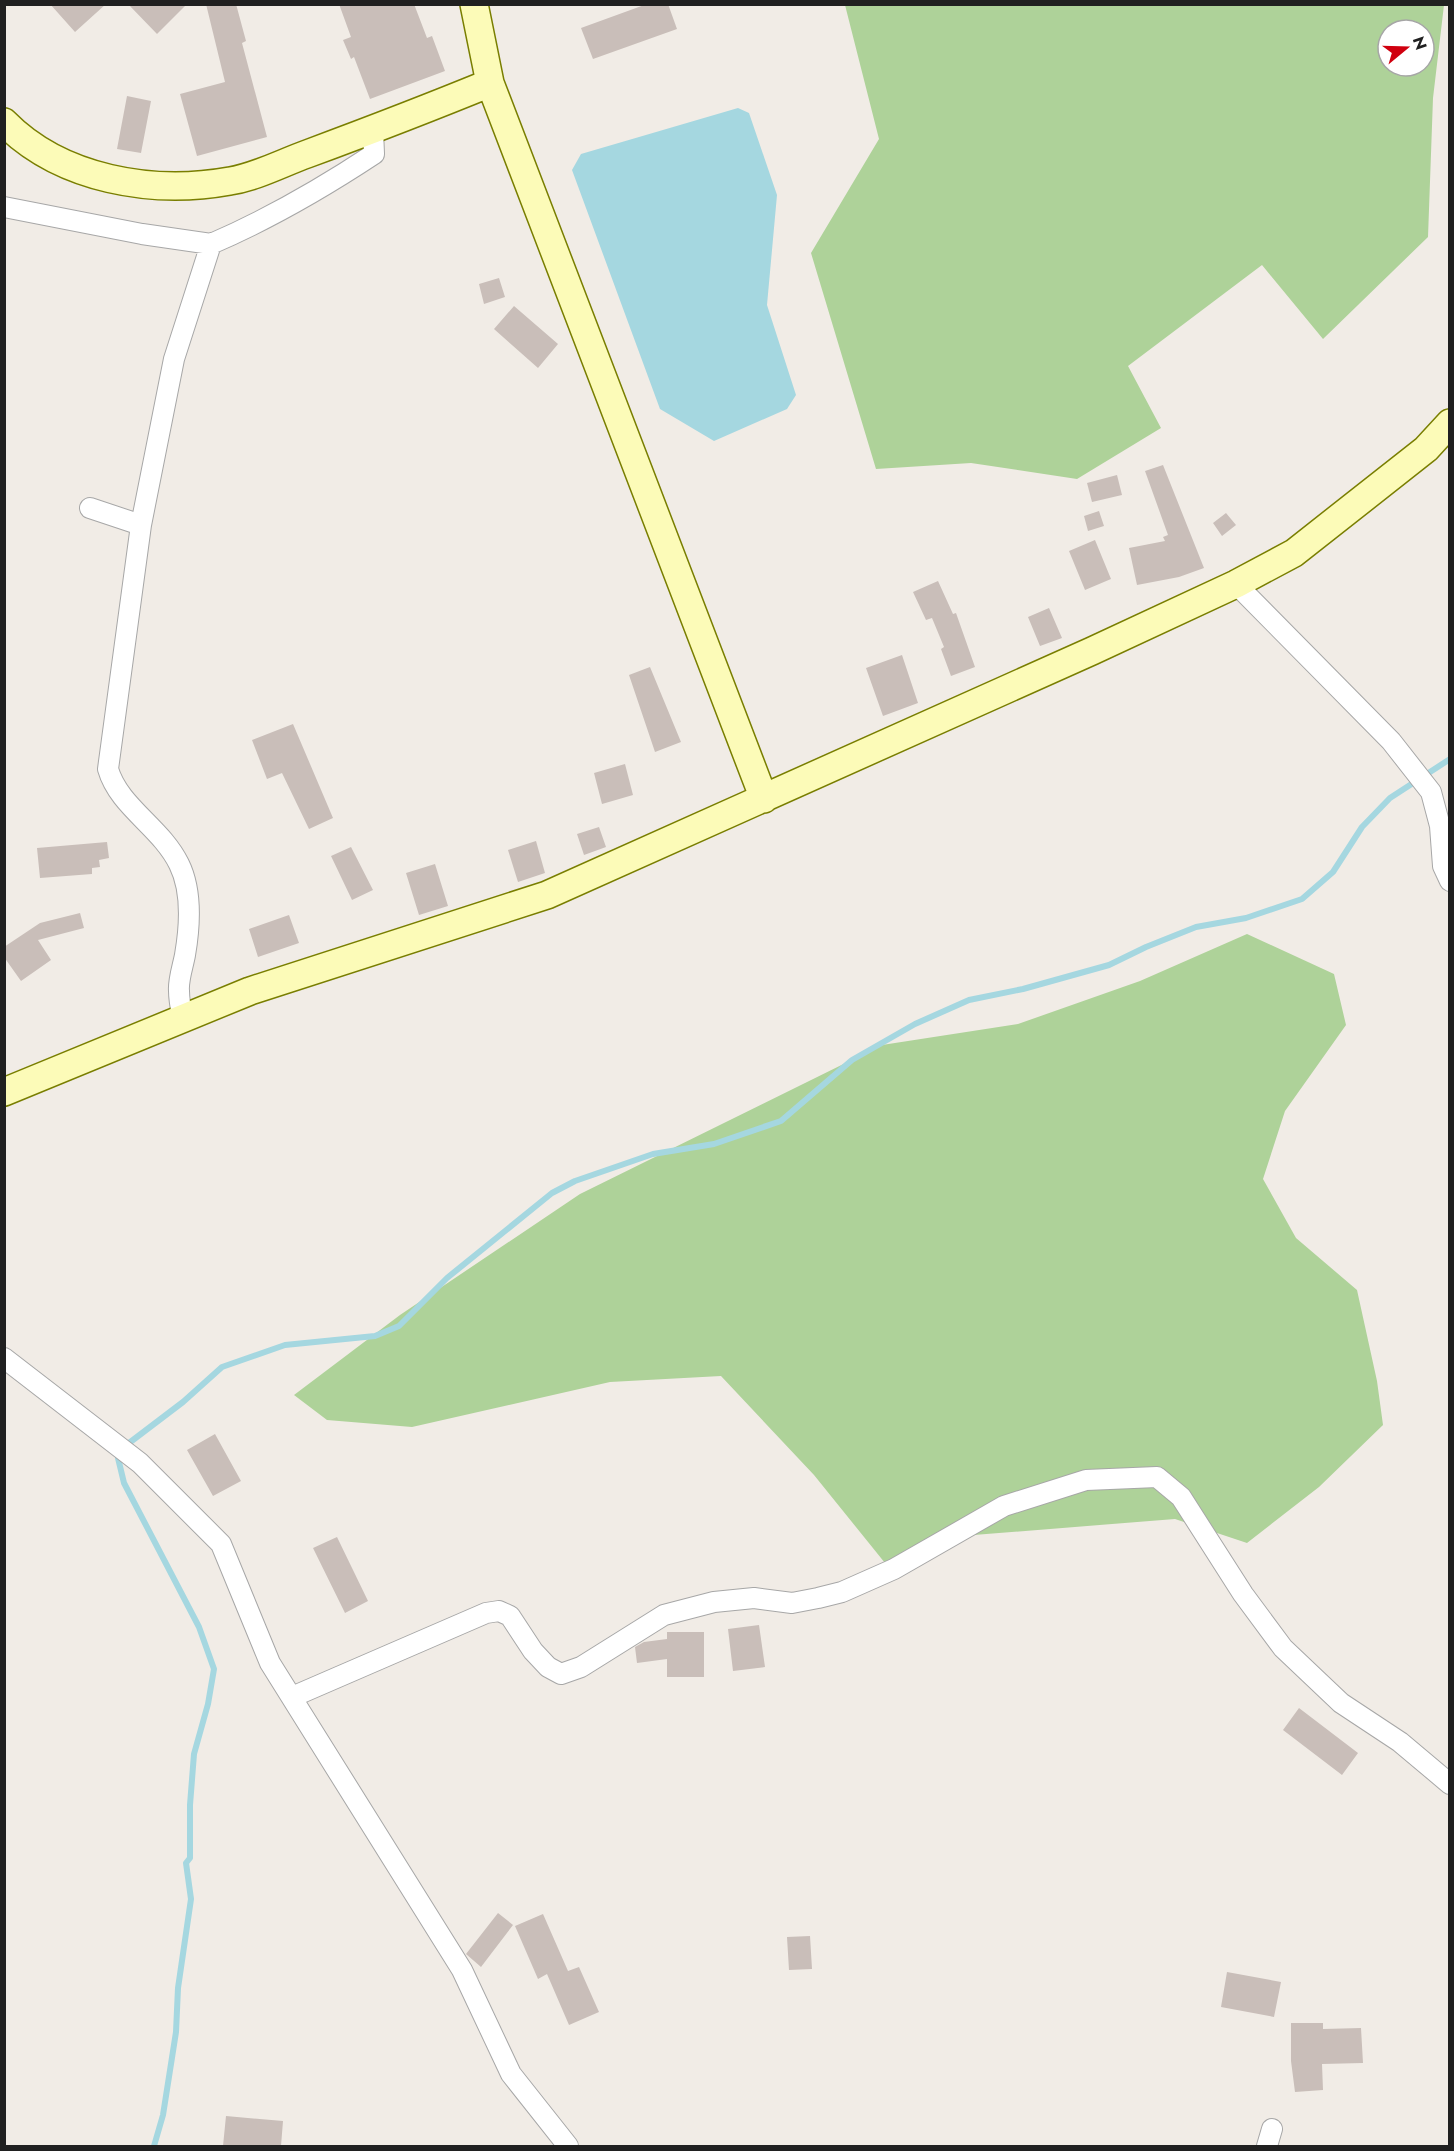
<svg xmlns="http://www.w3.org/2000/svg" width="1454" height="2151" font-family="Jost,sans-serif">
<style>
.forest{fill:#aed299;fill-rule:evenodd}
.water{fill:#a5d7e0}
.lines{fill:none;stroke-linecap:round;stroke-linejoin:round}
.stream{stroke:#a5d7e0;stroke-width:6}
.building{fill:#c9beb9}
.street-casing{stroke:#a7a7a7;stroke-width:22}
.secondary-casing{stroke:#797e00;stroke-width:30}
.street{stroke:#fff;stroke-width:20}
.secondary{stroke:#fcfbb8;stroke-width:27}
</style>
<rect width="100%" height="100%" fill="#f1ece6"/>
<path class="forest" d="M 845,5 L 1444,5 L 1433,98 L 1428,237 L 1323,339 L 1262,265 L 1128,366 L 1161,428 L 1077,479 L 971,463 L 876,469 L 811,253 L 879,139 ZM 1388,30 L 1424,30 L 1424,66 L 1388,66 Z
M 1247,934 L 1334,974 L 1346,1025 L 1285,1111 L 1263,1179 L 1296,1238 L 1357,1290 L 1377,1381 L 1383,1425 L 1319,1487 L 1247,1543 L 1175,1519 L 961,1536 L 885,1563 L 814,1475 L 721,1376 L 610,1382 L 412,1427 L 327,1420 L 294,1395 L 400,1315 L 580,1194 L 882,1045 L 1018,1024 L 1140,981 Z"/>
<path class="water" d="M 738,108 L 749,113 L 777,195 L 767,305 L 796,395 L 787,409 L 714,441 L 660,409 L 572,170 L 581,154 Z"/>
<g class="lines">
<path class="stream" d="M 154,2146 L 163,2115 L 176,2032 L 178,1988 L 191,1899 L 186,1863 L 190,1858 L 190,1805 L 194,1754 L 208,1704 L 214,1669 L 199,1627 L 124,1483 L 118,1458 L 129,1443 L 183,1402 L 222,1367 L 285,1345 L 375,1336 L 399,1326 L 447,1278 L 552,1193 L 575,1181 L 653,1154 L 714,1144 L 781,1121 L 852,1060 L 915,1024 L 969,1000 L 1023,989 L 1109,965 L 1146,947 L 1196,927 L 1246,918 L 1302,899 L 1333,872 L 1362,827 L 1390,798 L 1450,759"/>
</g>
<path class="building" d="M 50,4 L 106,4 L 75,32 Z
M 128,4 L 187,4 L 157,34 Z
M 206,4 L 236,4 L 246,41 L 242,43 L 267,137 L 197,156 L 180,94 L 225,82 Z
M 339,4 L 414,4 L 427,38 L 432,36 L 445,71 L 370,99 L 354,57 L 351,59 L 343,40 L 351,37 Z
M 647,4 L 668,4 L 677,29 L 593,59 L 581,28 Z
M 127,96 L 151,101 L 141,153 L 117,149 Z
M 499,278 L 505,297 L 484,304 L 479,284 Z
M 514,306 L 558,344 L 538,368 L 494,329 Z
M 1163,465 L 1204,568 L 1179,577 L 1137,585 L 1129,548 L 1165,541 L 1163,537 L 1168,535 L 1145,471 Z
M 1117,475 L 1122,495 L 1092,502 L 1087,483 Z
M 1099,511 L 1104,526 L 1088,531 L 1084,516 Z
M 1226,513 L 1236,525 L 1222,536 L 1213,523 Z
M 1095,540 L 1111,579 L 1085,590 L 1069,551 Z
M 938,581 L 953,614 L 956,613 L 975,667 L 951,676 L 941,649 L 944,647 L 932,618 L 926,620 L 913,592 Z
M 1049,608 L 1062,638 L 1040,646 L 1028,617 Z
M 902,655 L 918,703 L 883,716 L 866,668 Z
M 650,667 L 681,742 L 655,752 L 629,675 Z
M 293,724 L 333,818 L 309,829 L 282,773 L 267,779 L 252,740 Z
M 625,764 L 633,795 L 602,804 L 594,773 Z
M 599,827 L 606,847 L 584,855 L 577,834 Z
M 536,841 L 545,873 L 518,882 L 508,850 Z
M 107,842 L 109,858 L 99,860 L 100,867 L 92,868 L 92,874 L 40,878 L 37,848 Z
M 351,847 L 373,890 L 352,900 L 331,856 Z
M 435,864 L 448,906 L 419,915 L 406,873 Z
M 80,913 L 84,928 L 38,940 L 51,960 L 21,981 L 4,957 L 4,947 L 40,923 Z
M 289,915 L 299,943 L 258,957 L 249,929 Z
M 215,1434 L 241,1481 L 213,1496 L 187,1450 Z
M 337,1537 L 368,1601 L 345,1613 L 313,1548 Z
M 759,1625 L 765,1667 L 733,1671 L 728,1629 Z
M 667,1632 L 704,1632 L 704,1677 L 667,1677 L 667,1659 L 637,1663 L 635,1647 L 644,1642 L 667,1639 Z
M 1299,1708 L 1358,1753 L 1342,1775 L 1283,1730 Z
M 498,1913 L 513,1925 L 481,1967 L 466,1954 Z
M 543,1914 L 568,1971 L 579,1967 L 599,2012 L 569,2025 L 547,1974 L 538,1979 L 515,1926 Z
M 810,1936 L 812,1969 L 789,1970 L 787,1937 Z
M 1227,1972 L 1281,1982 L 1274,2017 L 1221,2007 Z
M 1291,2023 L 1323,2023 L 1323,2029 L 1361,2028 L 1363,2063 L 1322,2064 L 1323,2090 L 1295,2092 L 1291,2061 Z
M 226,2116 L 283,2121 L 281,2146 L 223,2146 Z"/>
<g class="lines">
<g class="street-casing">
<path id="street" d="M 4,207 L 142,234 L 211,244
M 90,508 L 141,525
M 1236,584 L 1391,741 L 1431,792 L 1440,826 L 1443,866 L 1450,881
M 183,1019 C 181,1010 179,1000 179,991 C 178,980 183,966 185,955 C 190,926 192,890 179,864 C 161,827 119,807 108,769 L 141,525 L 174,359 L 211,244 C 269,219 321,189 374,154 L 373,130
M 4,1358 L 140,1463 L 221,1544 L 270,1663 L 462,1970 L 511,2074 L 568,2146
M 292,1697 L 486,1613 L 499,1611 L 510,1616 L 533,1651 L 548,1667 L 561,1674 L 581,1667 L 664,1615 L 714,1602 L 754,1598 L 792,1603 L 818,1598 L 842,1592 L 894,1569 L 1004,1506 L 1086,1480 L 1157,1477 L 1181,1497 L 1243,1594 L 1283,1648 L 1341,1703 L 1400,1742 L 1450,1784
M 1267,2146 L 1272,2129"/>
</g>
<g class="secondary-casing">
<path id="secondary" d="M 474,4 L 490,83 L 764,799
M 4,122 C 61,180 153,195 230,181 C 256,177 282,163 307,154 C 369,131 429,108 490,83
M 4,1092 L 250,991 L 547,895 L 1092,651 L 1236,584 L 1294,553 L 1426,449 L 1450,423"/>
</g>
<use href="#street" class="street"/>
<use href="#secondary" class="secondary"/>
</g>
<rect width="1454" height="2151" fill="none" stroke="#202020" stroke-width="12"/>
<g transform="translate(1406 48) rotate(71)"><circle r="28" fill="#ffffff" stroke="#a6a6a6" stroke-width="1.5"/>
<path d="M0-4.5L10 22L0 15L-10 22Z" fill="#d0000f"/>
<text y="-9" font-size="16" font-weight="bold" text-anchor="middle" fill="#202020">N</text>
</g>
</svg>
